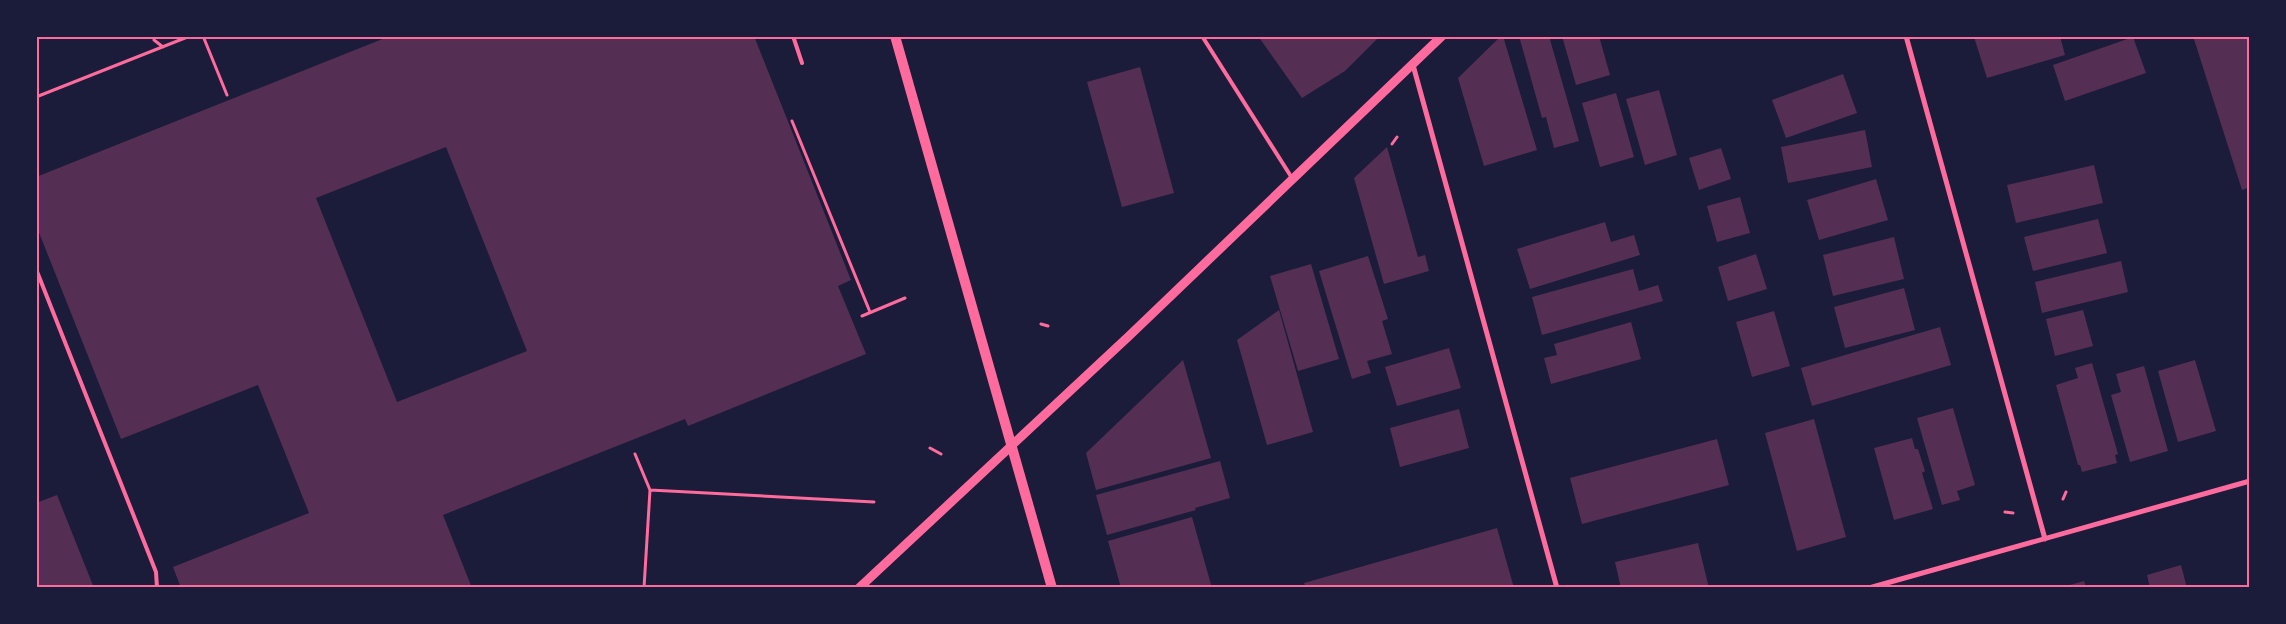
<svg xmlns="http://www.w3.org/2000/svg" width="2286" height="624" font-family="'Fira Sans Condensed',sans-serif">
<style>
.building{fill:#542f53;fill-rule:evenodd}
.lines{fill:none;stroke-linecap:round;stroke-linejoin:round}
.path{stroke:#ff6b9d;stroke-width:3}
.service{stroke:#ff6b9d;stroke-width:4}
.minor{stroke:#ff6b9d;stroke-width:5}
.tertiary{stroke:#ff6b9d;stroke-width:9}
.secondary{stroke:#ff6b9d;stroke-width:10}
.neatline{fill:none;stroke:#ff6b9d;stroke-width:2}
</style>
<rect width="100%" height="100%" fill="#1b1b3a"/>
<path class="building" d="M 390,36 L 754,36 L 851,280 L 838,286 L 866,354 L 688,426 L 685,419 L 443,515 L 472,588 L 181,588 L 173,567 L 309,513 L 258,385 L 121,439 L 36,225 L 36,177 ZM 446,147 L 527,351 L 397,402 L 316,198 Z
M 1258,36 L 1380,36 L 1345,71 L 1302,98 Z
M 1501,36 L 1503,36 L 1537,150 L 1484,166 L 1458,78 Z
M 1519,36 L 1549,36 L 1579,141 L 1554,148 L 1546,117 L 1542,118 Z
M 1562,36 L 1599,36 L 1610,75 L 1576,85 Z
M 1976,36 L 2060,36 L 2065,55 L 1987,78 L 1974,37 Z
M 2193,36 L 2250,36 L 2250,187 L 2242,190 Z
M 2133,37 L 2146,73 L 2065,101 L 2053,65 Z
M 1140,67 L 1174,193 L 1122,207 L 1087,82 Z
M 1843,74 L 1857,113 L 1786,138 L 1772,100 Z
M 1659,90 L 1677,155 L 1645,165 L 1626,99 Z
M 1616,93 L 1634,157 L 1600,167 L 1582,103 Z
M 1865,130 L 1872,167 L 1788,183 L 1781,147 Z
M 1387,147 L 1418,257 L 1425,255 L 1429,271 L 1384,284 L 1354,178 Z
M 1721,148 L 1731,179 L 1699,190 L 1689,158 Z
M 2094,165 L 2103,203 L 2016,223 L 2007,185 Z
M 1876,179 L 1888,220 L 1819,240 L 1807,200 Z
M 1740,197 L 1750,233 L 1717,242 L 1707,206 Z
M 2098,219 L 2107,253 L 2033,271 L 2024,237 Z
M 1605,222 L 1611,242 L 1634,235 L 1640,255 L 1530,289 L 1517,249 Z
M 1894,237 L 1904,279 L 1833,296 L 1823,255 Z
M 1756,254 L 1767,289 L 1728,301 L 1718,267 Z
M 1368,256 L 1388,319 L 1382,321 L 1392,354 L 1367,361 L 1371,373 L 1352,379 L 1319,271 Z
M 2121,261 L 2128,292 L 2042,313 L 2035,282 Z
M 1311,264 L 1339,359 L 1298,371 L 1270,276 Z
M 1633,269 L 1639,291 L 1658,285 L 1663,301 L 1542,335 L 1532,297 Z
M 1904,288 L 1915,330 L 1845,348 L 1834,307 Z
M 1279,310 L 1313,432 L 1267,445 L 1237,340 Z
M 2083,310 L 2093,346 L 2055,356 L 2046,319 Z
M 1774,311 L 1790,366 L 1752,377 L 1736,322 Z
M 1631,322 L 1641,359 L 1551,384 L 1544,358 L 1557,355 L 1554,344 Z
M 1940,327 L 1951,365 L 1812,406 L 1801,368 Z
M 1449,348 L 1461,388 L 1397,406 L 1385,367 Z
M 1183,360 L 1211,458 L 1096,490 L 1086,453 Z
M 2195,360 L 2216,431 L 2178,442 L 2158,371 Z
M 2092,363 L 2118,454 L 2115,455 L 2117,463 L 2082,472 L 2080,465 L 2078,465 L 2056,385 L 2078,378 L 2075,368 Z
M 2144,366 L 2168,451 L 2130,462 L 2111,395 L 2121,392 L 2116,374 Z
M 1953,408 L 1975,485 L 1957,491 L 1960,500 L 1942,505 L 1917,418 Z
M 1459,409 L 1469,448 L 1400,467 L 1390,428 Z
M 1814,419 L 1846,537 L 1797,551 L 1765,433 Z
M 1912,438 L 1915,449 L 1918,449 L 1925,471 L 1922,473 L 1933,509 L 1894,520 L 1874,448 Z
M 1717,439 L 1729,485 L 1582,524 L 1570,478 Z
M 1220,461 L 1230,498 L 1195,508 L 1196,510 L 1107,535 L 1096,495 Z
M 57,495 L 94,588 L 36,588 L 36,503 Z
M 1192,517 L 1212,588 L 1121,588 L 1108,541 Z
M 1497,528 L 1514,588 L 1306,588 L 1304,583 Z
M 1698,543 L 1709,588 L 1621,588 L 1615,562 Z
M 2181,565 L 2187,588 L 2150,588 L 2147,575 Z
M 2084,581 L 2086,588 L 2063,588 L 2063,587 Z"/>
<g class="lines">
<path class="path" d="M 203,36 L 227,95
M 154,40 L 163,47
M 36,97 L 190,36
M 792,121 L 870,312
M 1392,144 L 1397,137
M 862,316 L 905,298
M 1041,324 L 1048,326
M 930,448 L 941,454
M 635,454 L 650,490 L 644,588
M 650,490 L 874,502
M 2063,499 L 2066,492
M 2005,512 L 2013,513"/>
<path class="service" d="M 793,36 L 802,63
M 1202,36 L 1292,178
M 36,269 L 156,572 L 157,588"/>
<path class="minor" d="M 1906,36 L 2045,539
M 1413,65 L 1557,588
M 1869,588 L 2250,481"/>
<path class="tertiary" d="M 859,588 L 1129,336 L 1442,36"/>
<path class="secondary" d="M 895,36 L 1052,588"/>
</g>
<rect width="2286" height="624" fill="none" stroke="#1b1b3a" stroke-width="75"/>
<rect x="38" y="38" width="2210" height="548" class="neatline"/>
</svg>
